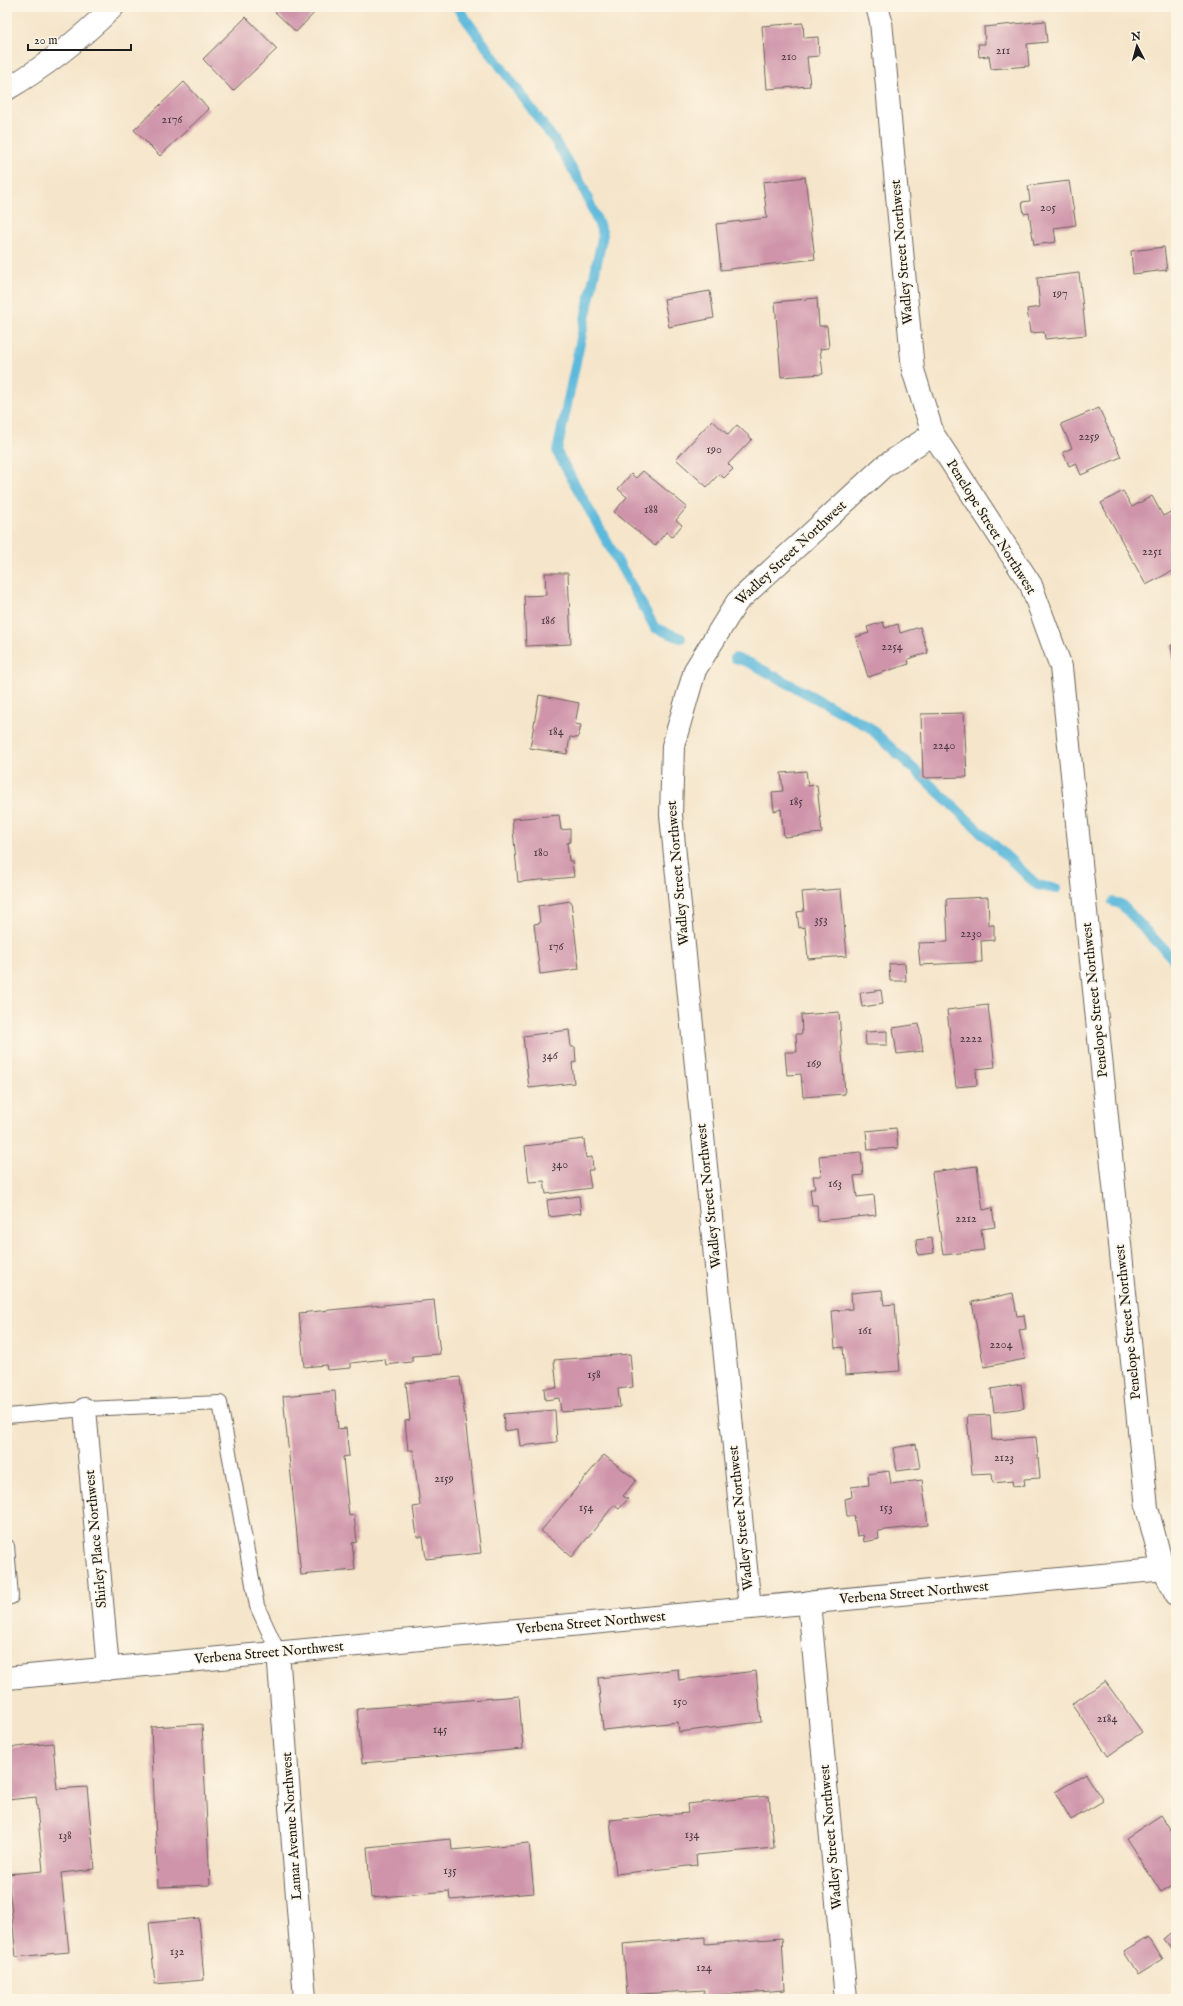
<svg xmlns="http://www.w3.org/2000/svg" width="1183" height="2006" font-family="'IM FELL English',serif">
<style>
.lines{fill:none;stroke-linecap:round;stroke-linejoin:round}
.stream{stroke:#5db9db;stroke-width:10}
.building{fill:#cf94aa}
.lane-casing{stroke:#686259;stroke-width:16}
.street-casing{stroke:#686259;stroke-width:24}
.lane{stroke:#fff;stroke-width:14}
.street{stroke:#fff;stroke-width:22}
.labels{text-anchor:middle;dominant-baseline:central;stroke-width:3;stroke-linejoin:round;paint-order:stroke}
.number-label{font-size:12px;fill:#493a40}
.street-label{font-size:14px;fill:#1c1c1c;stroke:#fcf5e5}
</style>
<rect width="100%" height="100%" fill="#fcf5e5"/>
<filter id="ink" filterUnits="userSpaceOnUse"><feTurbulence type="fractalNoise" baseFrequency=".025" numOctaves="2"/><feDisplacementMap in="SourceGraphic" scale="8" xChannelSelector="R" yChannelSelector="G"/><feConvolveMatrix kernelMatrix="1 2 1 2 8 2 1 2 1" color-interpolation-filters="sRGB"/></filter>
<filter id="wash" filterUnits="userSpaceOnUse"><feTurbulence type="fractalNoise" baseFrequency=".012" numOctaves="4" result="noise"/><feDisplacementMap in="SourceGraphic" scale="16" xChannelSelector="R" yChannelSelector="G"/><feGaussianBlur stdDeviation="0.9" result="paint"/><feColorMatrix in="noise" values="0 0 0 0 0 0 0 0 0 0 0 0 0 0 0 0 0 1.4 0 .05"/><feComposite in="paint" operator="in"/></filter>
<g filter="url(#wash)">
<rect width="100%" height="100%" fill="#f5e5ca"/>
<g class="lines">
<path class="stream" d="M 457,7 L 555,141 L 582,185 L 603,234 L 557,452 L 655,628 L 681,638
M 735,658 L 750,663 L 869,727 L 1037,885 L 1056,889
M 1113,902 L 1121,904 L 1176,962"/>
</g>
<g id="blocks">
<path class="building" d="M 270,7 L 320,7 L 296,32 Z
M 246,17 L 277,49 L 233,91 L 203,59 Z
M 1045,21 L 1047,42 L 1027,44 L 1029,66 L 991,69 L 989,56 L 979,57 L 978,44 L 985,44 L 984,27 Z
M 803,23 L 804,38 L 818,37 L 819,56 L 807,57 L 810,86 L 767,89 L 762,26 Z
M 184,82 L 209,109 L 160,156 L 134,130 Z
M 805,177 L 815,259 L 721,270 L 716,224 L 767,218 L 763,182 Z
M 1069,181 L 1076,225 L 1054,228 L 1056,242 L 1034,245 L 1029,213 L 1024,214 L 1022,202 L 1030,201 L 1028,186 Z
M 1164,247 L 1167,270 L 1133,274 L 1131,251 Z
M 1079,273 L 1086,335 L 1045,339 L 1044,332 L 1030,333 L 1027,309 L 1040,307 L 1037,278 Z
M 710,291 L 714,318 L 669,327 L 664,299 Z
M 817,298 L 819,326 L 827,326 L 829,348 L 820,349 L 823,374 L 781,377 L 775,302 Z
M 1099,408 L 1121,457 L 1081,475 L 1076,463 L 1069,466 L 1063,452 L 1072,448 L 1061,424 Z
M 712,420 L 728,435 L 737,425 L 752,439 L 728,464 L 733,469 L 724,478 L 719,474 L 707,487 L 676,459 Z
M 643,471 L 687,507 L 676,520 L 682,525 L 672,537 L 666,532 L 655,546 L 614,512 L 627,497 L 618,489 L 631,474 L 636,478 Z
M 1123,491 L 1132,507 L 1152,496 L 1163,516 L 1176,509 L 1176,569 L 1146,585 L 1101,503 Z
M 545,573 L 568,573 L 571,644 L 526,646 L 524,596 L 546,595 Z
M 883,622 L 885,628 L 898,624 L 900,633 L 920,627 L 928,653 L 908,659 L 909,664 L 868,677 L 856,637 L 869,633 L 867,627 Z
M 1176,644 L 1176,671 L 1175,671 L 1171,645 Z
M 539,695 L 579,703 L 575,724 L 581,725 L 578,738 L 570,737 L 567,754 L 530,748 Z
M 964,713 L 967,777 L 923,778 L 921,714 Z
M 806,771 L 808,786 L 817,785 L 822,833 L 784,837 L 781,809 L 774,811 L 772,792 L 783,791 L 781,773 Z
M 559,815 L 561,830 L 570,829 L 570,842 L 567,843 L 569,861 L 572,861 L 574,877 L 518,882 L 512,819 Z
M 841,889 L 847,956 L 808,959 L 805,927 L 799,928 L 797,912 L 804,911 L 802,892 Z
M 988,897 L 989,925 L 994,925 L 994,940 L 981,941 L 982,962 L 920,965 L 918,943 L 948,942 L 946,899 Z
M 571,901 L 579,969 L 540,974 L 534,924 L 540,923 L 538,906 Z
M 905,963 L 906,981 L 890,981 L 889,964 Z
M 881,990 L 883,1004 L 862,1007 L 860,993 Z
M 988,1005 L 995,1067 L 976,1069 L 977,1085 L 956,1087 L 947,1010 Z
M 839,1012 L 845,1094 L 803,1097 L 801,1074 L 787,1075 L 785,1052 L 797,1052 L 796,1034 L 802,1034 L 801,1015 Z
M 919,1024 L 923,1051 L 897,1054 L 893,1028 Z
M 569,1030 L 571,1047 L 575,1047 L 576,1062 L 572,1063 L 574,1083 L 529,1088 L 523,1036 Z
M 887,1031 L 887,1045 L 866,1045 L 865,1032 Z
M 896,1128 L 898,1148 L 868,1150 L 866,1131 Z
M 584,1139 L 586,1158 L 592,1157 L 593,1170 L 588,1170 L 591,1188 L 546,1194 L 544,1181 L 529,1182 L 525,1146 Z
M 861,1152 L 863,1175 L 854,1176 L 857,1197 L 874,1195 L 876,1215 L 818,1221 L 817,1205 L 812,1205 L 810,1189 L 815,1189 L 813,1176 L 821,1176 L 819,1156 Z
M 977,1166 L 983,1210 L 992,1208 L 995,1227 L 981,1229 L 984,1250 L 943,1255 L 932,1172 Z
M 579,1196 L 581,1213 L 549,1217 L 547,1200 Z
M 932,1238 L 934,1253 L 918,1255 L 916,1240 Z
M 882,1290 L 884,1305 L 895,1304 L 900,1371 L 845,1375 L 843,1347 L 835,1348 L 832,1311 L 852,1309 L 851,1293 Z
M 1013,1293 L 1017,1316 L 1024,1315 L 1026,1329 L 1019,1330 L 1025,1359 L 984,1367 L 972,1302 Z
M 434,1300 L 440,1354 L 412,1356 L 412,1362 L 386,1365 L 385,1359 L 351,1363 L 351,1368 L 327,1370 L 326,1365 L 304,1367 L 299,1313 Z
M 630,1354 L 633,1387 L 618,1389 L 620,1407 L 561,1412 L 559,1398 L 545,1400 L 544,1388 L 557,1388 L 554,1360 Z
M 460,1377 L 481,1553 L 426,1559 L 423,1537 L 417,1537 L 413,1507 L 420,1506 L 413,1450 L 408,1450 L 405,1421 L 410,1420 L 406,1383 Z
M 1021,1384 L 1024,1408 L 994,1412 L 991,1389 Z
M 335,1391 L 338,1429 L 346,1428 L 349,1456 L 343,1457 L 349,1516 L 354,1515 L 357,1542 L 352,1543 L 355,1570 L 301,1575 L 283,1396 Z
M 555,1410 L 557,1442 L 520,1446 L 518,1429 L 505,1431 L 503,1414 Z
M 990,1415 L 992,1440 L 1036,1437 L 1040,1478 L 1024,1479 L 1025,1485 L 1013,1486 L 1012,1481 L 993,1483 L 992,1473 L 972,1474 L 967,1416 Z
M 916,1444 L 920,1468 L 897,1471 L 893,1448 Z
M 604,1455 L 636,1480 L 623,1496 L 628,1499 L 619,1509 L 614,1505 L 572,1557 L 541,1531 Z
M 889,1471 L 891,1484 L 922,1480 L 928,1525 L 878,1531 L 879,1539 L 864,1542 L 863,1535 L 857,1536 L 854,1516 L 847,1516 L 845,1499 L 852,1497 L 851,1487 L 869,1485 L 868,1474 Z
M 678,1669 L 679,1680 L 756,1671 L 761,1722 L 679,1732 L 678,1722 L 603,1730 L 598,1678 Z
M 1105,1681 L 1142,1732 L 1108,1756 L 1072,1704 Z
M 519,1696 L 523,1749 L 362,1763 L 357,1709 Z
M 202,1724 L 210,1885 L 158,1887 L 151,1727 Z
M 53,1743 L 57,1789 L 87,1787 L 95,1869 L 61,1873 L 69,1952 L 16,1957 L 8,1874 L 43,1871 L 36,1797 L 7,1800 L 7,1748 Z
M 1086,1774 L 1103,1801 L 1071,1820 L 1055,1792 Z
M 769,1796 L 774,1848 L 696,1855 L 697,1865 L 616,1874 L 610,1820 L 688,1813 L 687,1804 Z
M 1161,1815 L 1176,1838 L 1176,1883 L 1161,1892 L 1126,1838 Z
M 451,1839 L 452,1850 L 529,1843 L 534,1893 L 450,1900 L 449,1891 L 371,1898 L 367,1847 Z
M 199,1918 L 204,1980 L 155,1984 L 149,1923 Z
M 1176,1930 L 1176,1956 L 1164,1940 Z
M 705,1937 L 705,1944 L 782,1938 L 785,1990 L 704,1996 L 704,1990 L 627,1995 L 623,1944 Z
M 1148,1937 L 1162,1959 L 1138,1974 L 1124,1952 Z"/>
</g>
</g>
<g filter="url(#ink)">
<use href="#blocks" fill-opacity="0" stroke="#686259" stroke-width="1"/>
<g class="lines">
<g class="lane-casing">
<path id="lane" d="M 7,1416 L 85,1409 L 220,1403 L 257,1606 L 278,1652
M 7,1546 L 11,1597 L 7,1597"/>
</g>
<g class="street-casing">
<path id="street" d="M 877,7 L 881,21 L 913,370 L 933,434 L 1031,585 L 1061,667 L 1147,1508 L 1163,1569 L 1176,1594
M 7,89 C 45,67 81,38 113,7
M 85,1409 L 108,1669
M 809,1602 L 846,1999
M 750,1608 L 671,815 L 673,746 L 695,670 L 737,602 L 883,467 L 933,434
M 278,1652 L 305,1999
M 7,1678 L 1176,1568"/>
</g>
<use href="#lane" class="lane"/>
<use href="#street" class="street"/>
</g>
</g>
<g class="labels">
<g class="number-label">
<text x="1003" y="50">211</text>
<text x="789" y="56">210</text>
<text x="172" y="119">2176</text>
<text x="1048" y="207">205</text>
<text x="1060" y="293">197</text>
<text x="1089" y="436">2259</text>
<text x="714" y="449">190</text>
<text x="651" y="509">188</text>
<text x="1152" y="551">2251</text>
<text x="548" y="620">186</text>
<text x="892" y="646">2254</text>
<text x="556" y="731">184</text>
<text x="944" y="745">2240</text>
<text x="796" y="801">185</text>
<text x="541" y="852">180</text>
<text x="821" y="919">353</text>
<text x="971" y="933">2230</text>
<text x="556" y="946">176</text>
<text x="971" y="1038">2222</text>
<text x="550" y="1055">346</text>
<text x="814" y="1063">169</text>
<text x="560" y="1164">340</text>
<text x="835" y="1183">163</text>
<text x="966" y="1218">2212</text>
<text x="865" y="1330">161</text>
<text x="1001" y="1344">2204</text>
<text x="594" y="1374">158</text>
<text x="1004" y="1457">2123</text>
<text x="444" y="1478">2159</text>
<text x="586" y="1507">154</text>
<text x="886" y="1507">153</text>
<text x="680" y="1701">150</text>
<text x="1107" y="1718">2184</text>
<text x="440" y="1729">145</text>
<text x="692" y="1834">134</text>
<text x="65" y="1835">138</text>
<text x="450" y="1870">135</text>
<text x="177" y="1951">132</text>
<text x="704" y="1967">124</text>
</g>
<g class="street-label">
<text transform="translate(902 252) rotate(-95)">Wadley Street Northwest</text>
<text transform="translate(991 527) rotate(58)">Penelope Street Northwest</text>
<text transform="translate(791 553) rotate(-43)">Wadley Street Northwest</text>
<text transform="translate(678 873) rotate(-95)">Wadley Street Northwest</text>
<text transform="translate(1095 1000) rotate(-96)">Penelope Street Northwest</text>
<text transform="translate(709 1196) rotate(-96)">Wadley Street Northwest</text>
<text transform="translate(1128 1322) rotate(-96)">Penelope Street Northwest</text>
<text transform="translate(741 1518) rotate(-96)">Wadley Street Northwest</text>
<text transform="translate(96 1539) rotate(-95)">Shirley Place Northwest</text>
<text transform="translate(914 1593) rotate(-5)">Verbena Street Northwest</text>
<text transform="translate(591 1623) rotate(-5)">Verbena Street Northwest</text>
<text transform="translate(269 1653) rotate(-5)">Verbena Street Northwest</text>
<text transform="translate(292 1826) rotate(-94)">Lamar Avenue Northwest</text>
<text transform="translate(831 1837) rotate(-95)">Wadley Street Northwest</text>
</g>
</g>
<rect width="1183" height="2006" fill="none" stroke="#fcf5e5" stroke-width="24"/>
<g transform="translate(1137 46) rotate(354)" stroke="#fcf5e5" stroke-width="3" paint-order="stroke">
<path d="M0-3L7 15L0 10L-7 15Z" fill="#1c1c1c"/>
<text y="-6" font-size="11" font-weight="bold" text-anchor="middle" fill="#1c1c1c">N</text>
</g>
<path d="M28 44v6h103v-6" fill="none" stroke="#1c1c1c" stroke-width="2"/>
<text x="34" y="44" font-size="12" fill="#1c1c1c" stroke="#fcf5e5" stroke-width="3" paint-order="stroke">20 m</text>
</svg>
